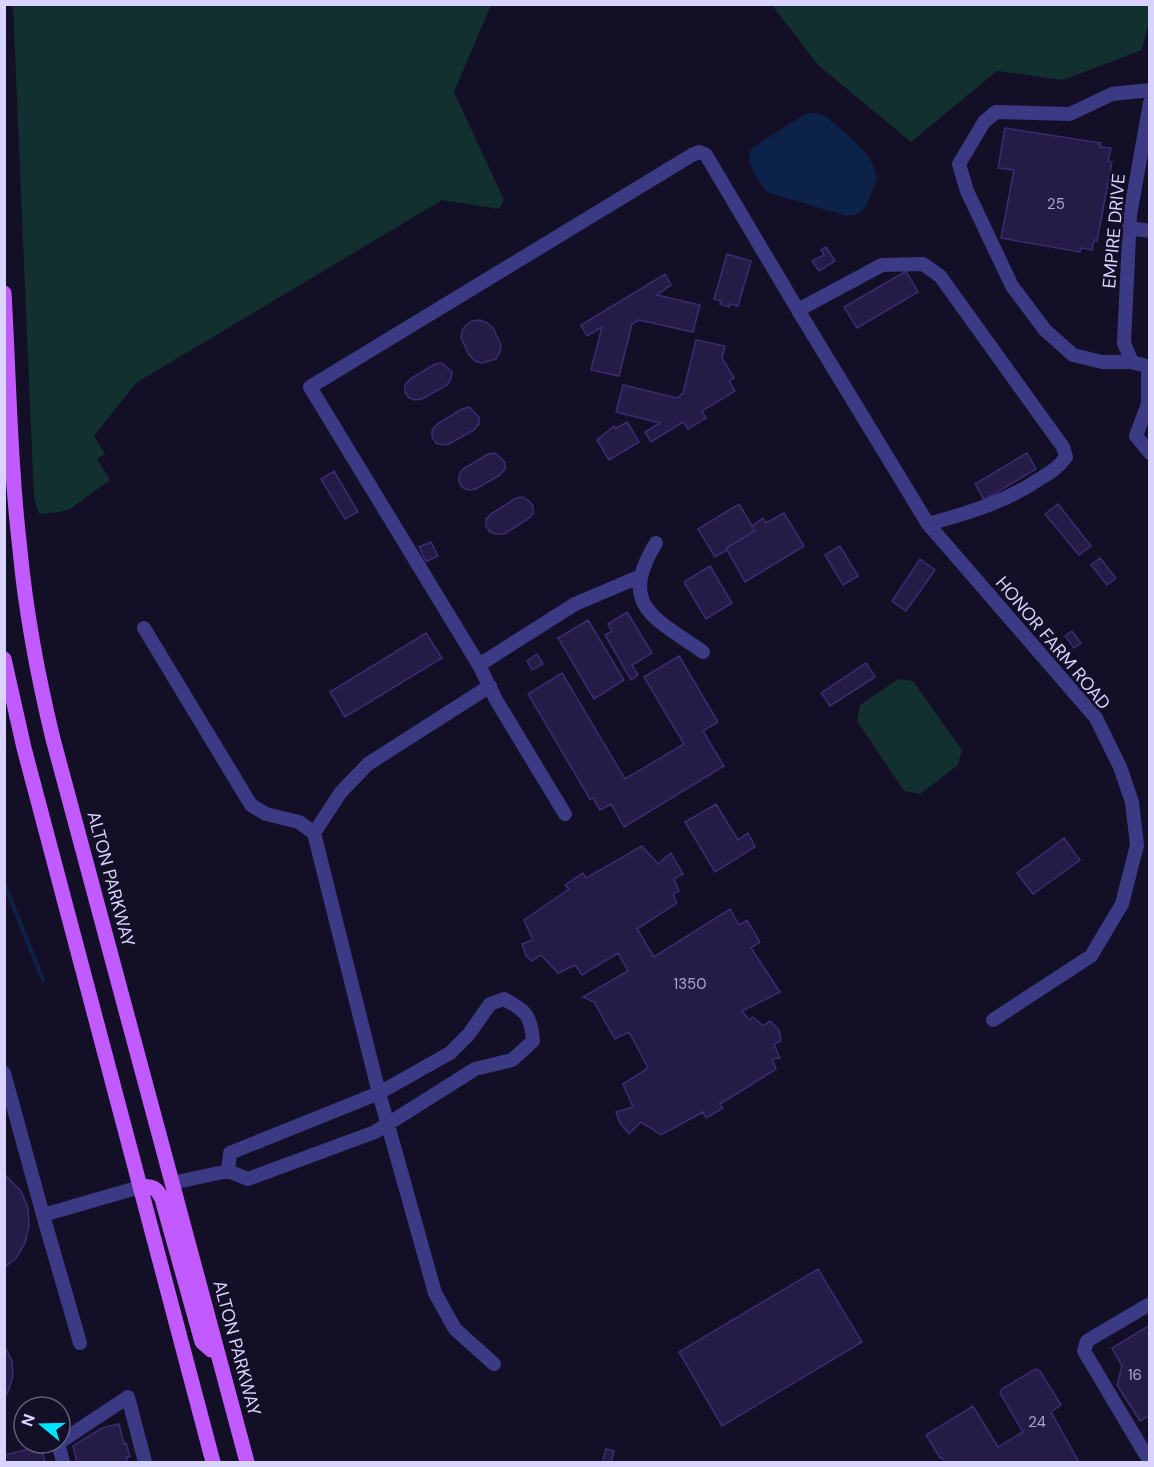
<svg xmlns="http://www.w3.org/2000/svg" width="1154" height="1467" font-family="'DM Sans',sans-serif">
<style>
.green{fill:#12302f}
.water{fill:#0c2248}
.lines{fill:none;stroke-linecap:round;stroke-linejoin:round}
.stream{stroke:#0c2248;stroke-width:4}
.building{fill:#241b47;stroke:#3b2d73;stroke-width:1.5}
.minor{stroke:#3d3a85;stroke-width:14}
.major{stroke:#c25bff;stroke-width:15}
.labels{text-anchor:middle;dominant-baseline:central;stroke-width:6;stroke-linejoin:round;paint-order:stroke}
.number-label{font-size:15px;fill:#aca6d1}
.street-label{font-size:18px;fill:#d9d4ff;stroke:#130f26}
</style>
<rect width="100%" height="100%" fill="#130f26"/>
<path class="green" d="M 1149,4 L 1149,21 L 1142,50 L 1063,80 L 997,71 L 911,142 L 818,65 L 772,5 Z
M 13,5 L 491,5 L 454,92 L 504,200 L 499,209 L 442,200 L 136,383 L 94,436 L 105,454 L 97,459 L 110,480 L 70,509 L 60,512 L 39,514 L 34,498 Z
M 898,679 L 913,681 L 962,750 L 958,765 L 920,794 L 904,791 L 857,721 L 860,705 Z"/>
<path class="water" d="M 812,113 L 820,114 L 828,118 C 843,132 879,157 876,179 C 875,185 872,191 870,197 C 865,210 861,214 847,216 L 769,193 C 758,183 744,161 752,148 L 805,114 Z"/>
<g class="lines">
<path class="stream" d="M 4,883 L 43,980"/>
</g>
<path class="building" d="M 1005,128 L 1101,143 L 1100,147 L 1111,148 L 1108,161 L 1112,162 L 1097,241 L 1094,240 L 1092,250 L 1081,248 L 1080,252 L 1001,238 L 1014,170 L 998,168 Z
M 826,247 L 835,261 L 819,271 L 812,261 L 824,255 L 821,250 Z
M 727,254 L 751,261 L 738,306 L 730,304 L 729,307 L 720,304 L 721,301 L 714,299 Z
M 906,271 L 918,292 L 857,328 L 844,307 Z
M 665,274 L 671,285 L 657,295 L 700,305 L 693,332 L 639,320 L 632,324 L 619,376 L 591,370 L 602,327 L 587,336 L 581,325 Z
M 480,320 L 487,323 L 493,328 L 501,345 L 500,352 L 496,359 L 482,363 L 475,361 L 469,355 L 461,338 L 462,331 L 466,325 L 472,321 Z
M 696,340 L 725,346 L 722,358 L 734,378 L 729,381 L 735,391 L 702,411 L 706,418 L 688,429 L 683,422 L 651,442 L 645,432 L 660,423 L 616,412 L 623,385 L 677,398 L 683,393 Z
M 442,363 L 452,372 L 451,379 L 447,385 L 422,399 L 415,400 L 409,398 L 405,392 L 405,385 L 410,379 L 435,364 Z
M 469,407 L 479,417 L 479,424 L 474,430 L 449,444 L 442,445 L 436,443 L 432,437 L 432,430 L 437,424 L 462,409 Z
M 627,422 L 639,442 L 609,460 L 597,440 L 614,426 L 615,429 Z
M 495,453 L 505,462 L 505,469 L 500,475 L 476,489 L 468,490 L 463,488 L 459,482 L 459,475 L 463,469 L 488,454 Z
M 1027,453 L 1036,469 L 984,500 L 975,484 Z
M 334,471 L 358,512 L 345,519 L 321,479 Z
M 523,497 L 529,501 L 533,506 L 533,514 L 528,519 L 504,534 L 496,534 L 490,532 L 486,526 L 486,519 L 491,514 L 516,498 Z
M 739,504 L 755,531 L 726,548 L 727,550 L 715,557 L 698,529 Z
M 1058,504 L 1091,546 L 1079,555 L 1045,514 Z
M 784,513 L 804,546 L 745,582 L 726,548 L 755,531 L 752,526 L 763,518 L 766,523 Z
M 431,542 L 438,556 L 426,562 L 419,547 Z
M 840,546 L 858,576 L 843,585 L 825,555 Z
M 1100,558 L 1116,578 L 1107,585 L 1091,565 Z
M 920,559 L 935,570 L 906,611 L 892,601 Z
M 710,566 L 732,603 L 706,619 L 684,582 Z
M 627,612 L 652,653 L 632,665 L 638,675 L 631,680 L 605,635 L 612,631 L 608,624 Z
M 588,620 L 624,680 L 594,699 L 558,638 Z
M 1072,631 L 1081,643 L 1074,648 L 1065,636 Z
M 426,633 L 442,658 L 345,717 L 330,692 Z
M 537,654 L 543,664 L 532,670 L 527,661 Z
M 679,656 L 718,722 L 703,731 L 724,766 L 624,827 L 611,804 L 600,810 L 593,798 L 590,799 L 528,694 L 562,673 L 625,779 L 684,744 L 644,677 Z
M 866,663 L 875,677 L 830,706 L 821,693 Z
M 716,804 L 738,840 L 748,833 L 755,847 L 715,872 L 685,822 Z
M 1064,838 L 1080,860 L 1033,894 L 1017,873 Z
M 642,846 L 658,864 L 671,853 L 683,874 L 674,879 L 679,891 L 673,894 L 677,903 L 637,929 L 654,957 L 730,909 L 739,925 L 747,920 L 760,942 L 751,948 L 780,992 L 742,1011 L 749,1020 L 753,1017 L 763,1026 L 770,1021 L 779,1030 L 781,1041 L 774,1044 L 780,1058 L 772,1059 L 776,1069 L 720,1104 L 723,1108 L 706,1118 L 703,1112 L 661,1135 L 641,1122 L 629,1134 L 620,1123 L 616,1112 L 633,1107 L 623,1084 L 648,1068 L 629,1032 L 615,1039 L 594,1002 L 583,997 L 628,971 L 618,953 L 582,975 L 575,965 L 558,973 L 541,955 L 532,961 L 526,956 L 522,944 L 533,940 L 524,920 L 569,889 L 565,885 L 583,873 L 586,878 Z
M 4,1174 L 21,1191 L 28,1208 L 29,1226 L 25,1243 L 16,1258 L 4,1268 Z
M 818,1269 L 862,1342 L 722,1426 L 679,1352 Z
M 1150,1325 L 1150,1415 L 1140,1421 L 1117,1385 L 1122,1366 L 1112,1348 Z
M 4,1345 L 12,1361 L 13,1376 L 9,1389 L 4,1398 Z
M 1035,1369 L 1040,1371 L 1061,1405 L 1051,1412 L 1079,1462 L 945,1462 L 941,1457 L 940,1458 L 926,1435 L 973,1406 L 998,1447 L 1023,1432 L 1000,1393 L 1002,1389 Z
M 119,1424 L 124,1444 L 126,1443 L 130,1457 L 126,1457 L 128,1462 L 77,1462 L 73,1446 L 102,1428 Z
M 41,1446 L 45,1462 L 4,1462 L 4,1455 Z
M 606,1449 L 614,1451 L 611,1462 L 602,1462 Z"/>
<g class="lines">
<path class="minor" d="M 1150,90 L 1112,94 L 1070,114 L 996,112 L 984,122 L 959,164 L 967,191 L 1012,286 L 1045,330 L 1073,355 L 1102,362 L 1132,362 L 1150,367
M 1129,228 L 1150,231
M 798,310 L 928,524 L 1096,718 L 1120,767 L 1132,802 L 1137,845 L 1122,904 L 1091,956 L 993,1020
M 1132,362 L 1124,343 L 1130,215 L 1150,103
M 1148,367 L 1148,404 L 1136,436 L 1150,453
M 656,543 C 617,606 655,618 703,652
M 641,576 L 575,604 L 479,665 L 310,387 L 692,155 L 699,152 L 706,155 L 798,310 L 882,265 L 923,264 L 940,276 L 1063,447 L 1066,457 C 1059,467 1051,472 1041,478 C 1006,502 968,513 928,524
M 144,628 L 251,805 L 266,814 L 299,822 L 314,833
M 479,665 L 496,700 L 565,814
M 490,686 L 368,764 L 341,792 L 314,833 L 379,1093 L 435,1293 L 455,1329 L 494,1364
M 4,1073 L 43,1215
M 172,1183 L 228,1171 L 248,1179 L 375,1132 L 475,1069 L 512,1060 L 533,1041 C 531,1015 526,1011 504,999 L 490,1004 L 469,1034 L 450,1053 L 379,1093 L 230,1153 L 228,1171
M 1148,1305 L 1087,1341 L 1084,1351 L 1150,1462
M 80,1343 L 43,1215 L 140,1187
M 60,1442 L 128,1397 L 145,1462
M 58,1443 L 63,1462"/>
<path class="major" d="M 4,293 C 9,379 10,465 20,550 C 26,614 38,677 53,739 L 247,1462
M 4,659 L 24,748 L 213,1462
M 140,1187 C 152,1185 157,1188 162,1199 L 202,1342 L 211,1350 L 217,1350"/>
</g>
<g class="labels">
<g class="number-label">
<text x="1056" y="204">25</text>
<text x="690" y="984">1350</text>
<text x="1135" y="1375">16</text>
<text x="1037" y="1422">24</text>
</g>
<g class="street-label">
<text transform="translate(1114 231) rotate(-85)">EMPIRE DRIVE</text>
<text transform="translate(1053 643) rotate(50)">HONOR FARM ROAD</text>
<text transform="translate(111 879) rotate(75)">ALTON PARKWAY</text>
<text transform="translate(237 1348) rotate(75)">ALTON PARKWAY</text>
</g>
</g>
<rect width="1154" height="1467" fill="none" stroke="#d9d4ff" stroke-width="12"/>
<g transform="translate(42 1425) rotate(289)"><circle r="28" fill="#130f26" stroke="#625e7d" stroke-width="1.5"/>
<path d="M0-4.5L10 22L0 15L-10 22Z" fill="#00e5ff"/>
<text y="-9" font-size="16" font-weight="bold" text-anchor="middle" fill="#d9d4ff">N</text>
</g>
</svg>
